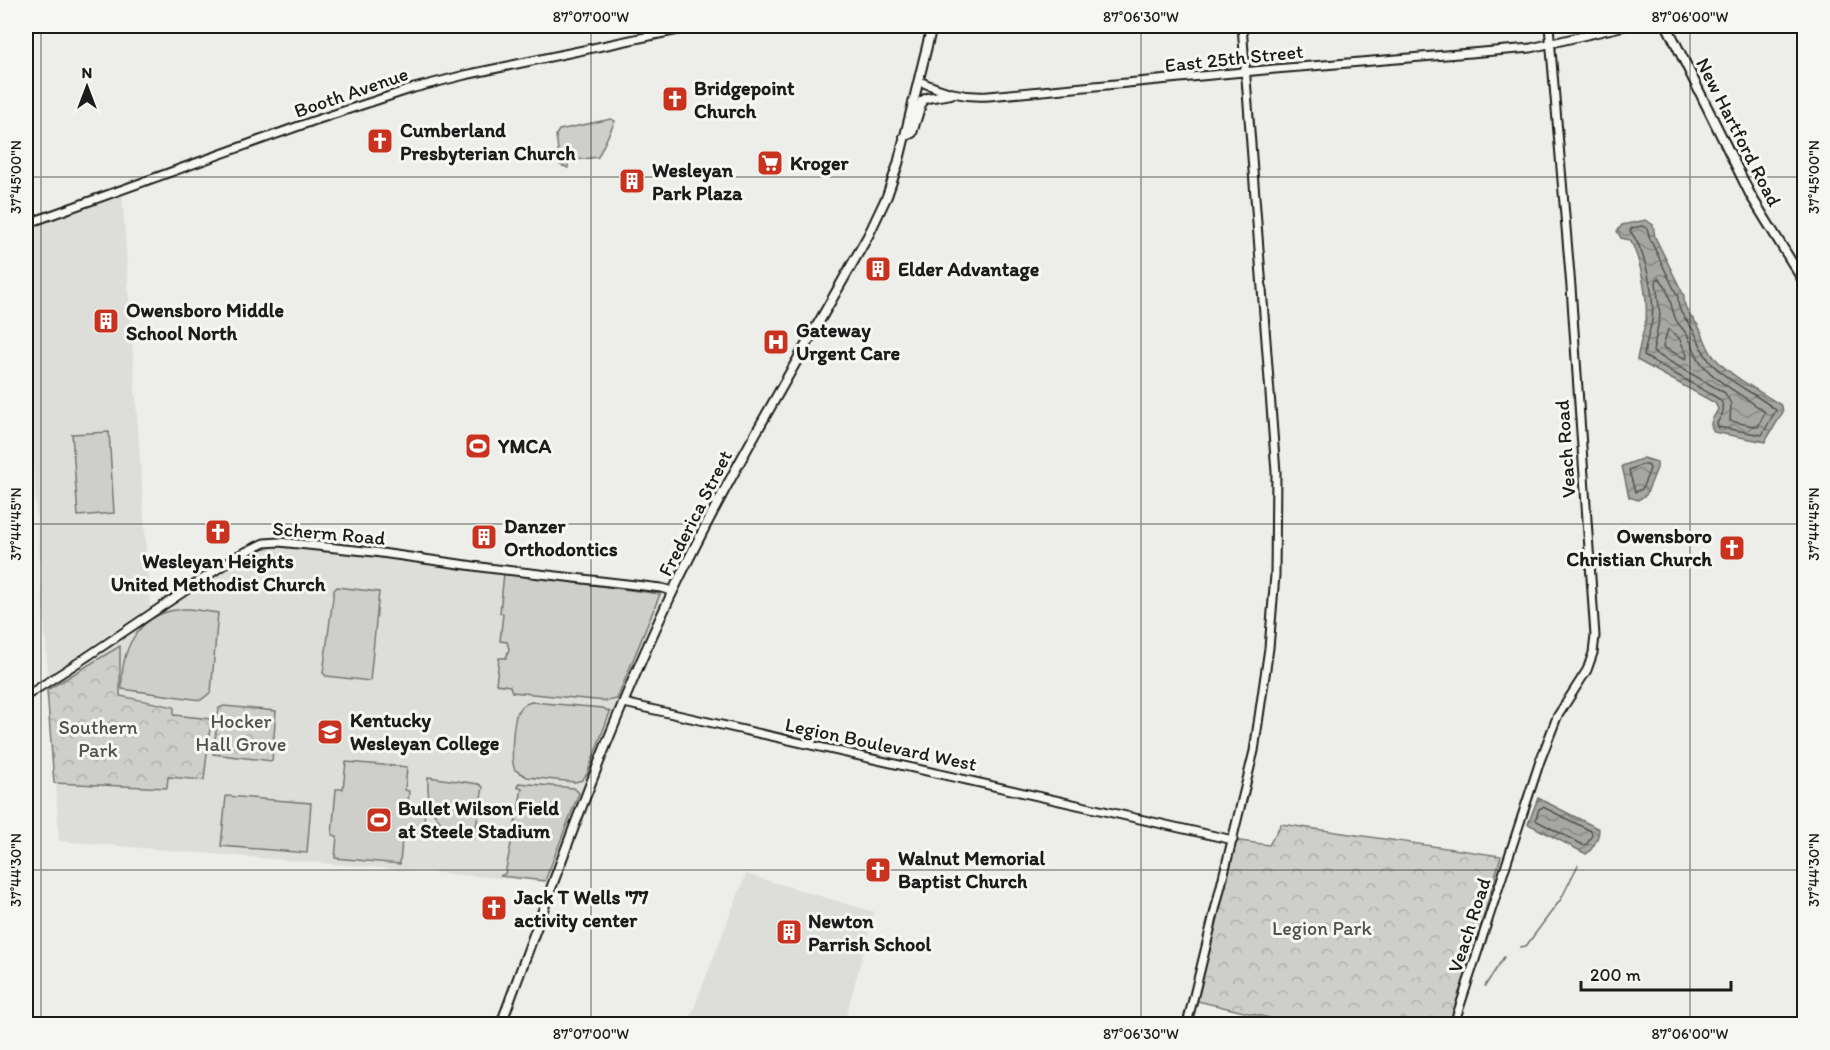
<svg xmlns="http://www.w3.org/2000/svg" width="1830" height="1050" font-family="Itim,sans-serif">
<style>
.built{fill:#ddddda}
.green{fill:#cececb;stroke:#757574;stroke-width:1.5}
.forest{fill:url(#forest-crowns);stroke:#757574;stroke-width:1.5}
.water{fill:url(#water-waves);stroke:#6f6f6d;stroke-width:1.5}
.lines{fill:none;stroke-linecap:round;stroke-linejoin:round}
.shore{stroke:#535352;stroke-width:1.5}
.stream{stroke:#6f6f6d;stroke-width:1.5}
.secondary-casing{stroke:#1c1c1c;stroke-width:11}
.primary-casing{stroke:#1c1c1c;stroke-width:12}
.secondary{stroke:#f6f6f2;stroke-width:7}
.primary{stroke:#f6f6f2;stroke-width:8}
.ticks{fill:none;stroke:#1c1c1c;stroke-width:1.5;stroke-opacity:0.45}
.labels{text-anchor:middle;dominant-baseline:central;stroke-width:6;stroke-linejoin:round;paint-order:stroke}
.street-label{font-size:20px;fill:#1c1c1c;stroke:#f6f6f2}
.poi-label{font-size:20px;font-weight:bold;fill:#1c1c1c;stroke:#f6f6f2;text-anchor:start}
.park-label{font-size:20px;fill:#515151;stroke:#f6f6f2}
.neatline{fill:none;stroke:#1c1c1c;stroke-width:2}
.ticks-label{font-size:15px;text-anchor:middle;fill:#1c1c1c}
</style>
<defs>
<pattern id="forest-crowns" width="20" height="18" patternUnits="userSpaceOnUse" patternTransform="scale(1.5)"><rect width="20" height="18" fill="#cececb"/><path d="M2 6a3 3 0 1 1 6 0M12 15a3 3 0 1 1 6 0" fill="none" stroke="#b0b0ae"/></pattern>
<pattern id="water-waves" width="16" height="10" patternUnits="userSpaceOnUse" patternTransform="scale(1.5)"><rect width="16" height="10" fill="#a6a6a3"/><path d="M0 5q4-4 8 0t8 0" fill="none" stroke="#868684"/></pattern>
</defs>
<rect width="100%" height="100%" fill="#edede9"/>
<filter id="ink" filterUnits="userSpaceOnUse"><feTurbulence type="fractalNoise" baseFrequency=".0167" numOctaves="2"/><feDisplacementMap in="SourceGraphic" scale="12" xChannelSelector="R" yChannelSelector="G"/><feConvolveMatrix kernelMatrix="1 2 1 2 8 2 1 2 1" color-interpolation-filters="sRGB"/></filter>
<g filter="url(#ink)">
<path class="built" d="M 122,193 L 150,607 L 48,675 L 26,367 L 26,229 Z
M 266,545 L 359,553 L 662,592 L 663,596 L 546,882 L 59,841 L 51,689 L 244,555 Z
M 746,874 L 874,912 L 844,1024 L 688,1023 Z"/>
<path class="green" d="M 611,119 L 615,121 L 598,157 L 576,160 L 574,156 L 568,157 L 568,168 L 560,165 L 556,135 L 559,130 Z
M 109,432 L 114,513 L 78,516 L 72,434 Z
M 504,573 L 660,594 L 617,699 L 606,701 L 512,692 L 510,686 L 496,684 L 499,658 L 506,658 L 509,649 L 507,642 L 500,641 L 503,614 L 500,613 Z
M 337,587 L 379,592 L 370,681 L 326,676 L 323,673 L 334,590 Z
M 190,609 L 218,613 L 211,692 L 201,700 L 122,689 C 120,645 142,608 190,609 Z
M 531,702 L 603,708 L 610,712 L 587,774 L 582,780 L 575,782 L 527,777 L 515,770 C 510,761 513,723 517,713 C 519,707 525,704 531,702 Z
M 346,762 L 407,767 L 405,790 L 409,791 L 408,804 L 412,805 L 412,808 L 425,809 L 423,833 L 408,832 L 407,839 L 402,839 L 400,864 L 335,858 L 337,836 L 332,835 L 336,789 L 343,789 Z
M 428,777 L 479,784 L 483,787 L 474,838 C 440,833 426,811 428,777 Z
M 519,783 L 574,788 L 579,793 L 545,881 L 500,876 L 505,874 L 522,789 L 517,787 Z
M 226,796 L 311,803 L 307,853 L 221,846 Z"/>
<path class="forest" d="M 120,646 L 120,696 L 174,707 L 174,715 L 211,719 L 204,780 L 168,777 L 167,788 L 54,783 L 47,690 Z
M 224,706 L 276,711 L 272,761 L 213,754 L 219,708 Z
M 1281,824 L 1501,856 L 1453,1024 L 1295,1024 L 1193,1000 L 1233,840 L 1269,845 Z"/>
<path class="water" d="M 1646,220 L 1653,225 L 1655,237 L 1684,296 C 1683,309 1690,315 1697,324 C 1704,334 1706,348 1714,357 C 1732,378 1760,391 1782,406 L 1783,412 L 1765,442 L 1714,432 C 1707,423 1714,418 1718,409 L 1715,403 L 1637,360 C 1639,346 1644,332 1646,318 C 1648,298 1640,257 1630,240 L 1621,238 L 1617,231 L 1622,225 Z
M 1644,458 L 1657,462 L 1657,468 L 1646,495 L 1638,500 L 1629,497 L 1622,466 Z
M 1538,798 L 1599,829 C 1599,837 1593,850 1586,854 L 1528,824 Z"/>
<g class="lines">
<path class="shore" d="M 1642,226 L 1647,228 L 1650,239 L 1678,297 C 1677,312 1686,318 1693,330 C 1699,339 1701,350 1708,359 C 1725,381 1754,392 1776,410 L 1762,435 L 1718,427 L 1717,423 C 1722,415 1727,408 1719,399 L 1644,356 C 1645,344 1650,332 1652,320 C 1655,296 1645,249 1630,231 L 1632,228 Z
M 1658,278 C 1670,287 1670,307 1676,320 C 1679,326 1684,329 1687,335 C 1693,344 1695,355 1702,364 C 1718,384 1745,396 1765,412 L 1758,427 L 1730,421 L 1731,404 L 1725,393 L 1653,352 L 1660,315 L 1656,282 Z
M 1668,329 L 1679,338 L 1687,355 L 1686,359 L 1663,347 Z
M 1644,464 L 1649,466 L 1650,469 L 1642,489 L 1635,492 L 1629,470 Z
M 1543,807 L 1591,831 L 1592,835 L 1587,844 L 1583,845 L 1537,821 L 1536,818 L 1539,809 Z"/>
<path class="stream" d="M 1520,947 L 1526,946 L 1561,899 L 1578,865
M 1485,986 L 1504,957"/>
<g class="secondary-casing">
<path id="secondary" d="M 919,81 C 942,91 963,98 989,96 L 1275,69 L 1531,48 L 1625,26
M 26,224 L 313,121 L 414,88 L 465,75 L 697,26
M 26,696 L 85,658 L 237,556 L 264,543 L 279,542 L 374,552 L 488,568 L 661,588 L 673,591
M 624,703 L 1233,840
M 1187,1024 L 1254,751 L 1269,648 L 1275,575 L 1276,472 L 1242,26
M 1454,1024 L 1540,761 L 1557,717 L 1587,670 L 1593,653 L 1595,636 L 1571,287 L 1549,26"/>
</g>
<g class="primary-casing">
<path id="primary" d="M 1667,26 L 1751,196 L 1804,282
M 904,137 L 912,133 L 922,101 L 927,98 L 951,94
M 501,1024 C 555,879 606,731 673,591 C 732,468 803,352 869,234 L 887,196 L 898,164 L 932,26"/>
</g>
<use href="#secondary" class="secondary"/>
<use href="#primary" class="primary"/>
</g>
</g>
<path class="ticks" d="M 41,26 L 41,1024M 591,26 L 591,1024M 1141,26 L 1141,1024M 1690,26 L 1690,1024M 26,177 L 1804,177M 26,524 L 1804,524M 26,870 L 1804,870"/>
<defs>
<g id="church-square" transform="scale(1.35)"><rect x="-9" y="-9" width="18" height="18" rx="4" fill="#c8321e" stroke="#f6f6f2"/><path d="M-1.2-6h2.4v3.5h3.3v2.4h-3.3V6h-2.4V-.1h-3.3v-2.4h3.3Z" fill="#fff"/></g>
<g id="supermarket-square" transform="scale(1.35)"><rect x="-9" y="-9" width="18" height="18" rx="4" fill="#c8321e" stroke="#f6f6f2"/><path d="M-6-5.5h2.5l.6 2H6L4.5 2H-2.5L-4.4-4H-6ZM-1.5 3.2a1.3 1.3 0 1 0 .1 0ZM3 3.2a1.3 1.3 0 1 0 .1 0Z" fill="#fff"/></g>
<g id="building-square" transform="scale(1.35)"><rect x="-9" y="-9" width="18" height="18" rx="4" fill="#c8321e" stroke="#f6f6f2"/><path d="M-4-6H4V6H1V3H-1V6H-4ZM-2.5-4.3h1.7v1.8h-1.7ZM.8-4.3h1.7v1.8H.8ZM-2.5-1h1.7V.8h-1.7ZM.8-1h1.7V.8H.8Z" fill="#fff"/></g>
<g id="hospital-square" transform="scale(1.35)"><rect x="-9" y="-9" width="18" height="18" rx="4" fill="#c8321e" stroke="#f6f6f2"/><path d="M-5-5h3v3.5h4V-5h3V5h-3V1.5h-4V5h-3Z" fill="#fff"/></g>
<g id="stadium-square" transform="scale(1.35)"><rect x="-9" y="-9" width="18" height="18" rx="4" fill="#c8321e" stroke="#f6f6f2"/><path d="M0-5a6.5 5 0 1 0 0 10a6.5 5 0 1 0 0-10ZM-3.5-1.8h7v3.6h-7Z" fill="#fff"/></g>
<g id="university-square" transform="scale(1.35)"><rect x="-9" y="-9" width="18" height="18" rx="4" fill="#c8321e" stroke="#f6f6f2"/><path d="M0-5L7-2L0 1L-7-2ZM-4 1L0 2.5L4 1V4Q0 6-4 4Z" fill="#fff"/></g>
</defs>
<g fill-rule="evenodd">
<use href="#church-square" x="675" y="99"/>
<use href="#church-square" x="380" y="141"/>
<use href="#supermarket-square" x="770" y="163"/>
<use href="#building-square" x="632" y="181"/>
<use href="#building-square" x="878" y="269"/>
<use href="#building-square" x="106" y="321"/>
<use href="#hospital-square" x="776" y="342"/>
<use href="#stadium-square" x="478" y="446"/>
<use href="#church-square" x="218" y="532"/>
<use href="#building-square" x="484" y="537"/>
<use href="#church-square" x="1732" y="548"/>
<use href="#university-square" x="330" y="732"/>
<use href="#stadium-square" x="379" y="820"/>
<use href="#church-square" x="878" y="870"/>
<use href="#church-square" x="494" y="908"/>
<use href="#building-square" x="789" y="932"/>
</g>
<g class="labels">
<g class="street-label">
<text transform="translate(1234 58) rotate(-6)">East 25th Street</text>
<text transform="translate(351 92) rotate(-19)">Booth Avenue</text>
<text transform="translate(1739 132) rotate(63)">New Hartford Road</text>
<text transform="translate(1565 449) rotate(-94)">Veach Road</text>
<text transform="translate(695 513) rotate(-63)">Frederica Street</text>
<text transform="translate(329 533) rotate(5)">Scherm Road</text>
<text transform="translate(881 744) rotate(12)">Legion Boulevard West</text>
<text transform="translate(1469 925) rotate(-72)">Veach Road</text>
</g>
<g class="poi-label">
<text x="694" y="88">Bridgepoint<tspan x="694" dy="23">Church</tspan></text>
<text x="400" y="130">Cumberland<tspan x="400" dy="23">Presbyterian Church</tspan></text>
<text x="790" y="163">Kroger</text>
<text x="652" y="170">Wesleyan<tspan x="652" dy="23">Park Plaza</tspan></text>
<text x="898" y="269">Elder Advantage</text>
<text x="126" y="310">Owensboro Middle<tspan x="126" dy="23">School North</tspan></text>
<text x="796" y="330">Gateway<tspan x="796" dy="23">Urgent Care</tspan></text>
<text x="498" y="446">YMCA</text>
<text x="504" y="526">Danzer<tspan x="504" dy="23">Orthodontics</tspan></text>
<text x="1712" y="536" text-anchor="end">Owensboro<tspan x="1712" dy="23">Christian Church</tspan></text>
<text x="218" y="561" text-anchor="middle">Wesleyan Heights<tspan x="218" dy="23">United Methodist Church</tspan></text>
<text x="350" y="720">Kentucky<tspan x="350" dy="23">Wesleyan College</tspan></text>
<text x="398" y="808">Bullet Wilson Field<tspan x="398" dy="23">at Steele Stadium</tspan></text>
<text x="898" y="858">Walnut Memorial<tspan x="898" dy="23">Baptist Church</tspan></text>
<text x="514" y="897">Jack T Wells '77<tspan x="514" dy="23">activity center</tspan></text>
<text x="808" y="921">Newton<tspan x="808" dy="23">Parrish School</tspan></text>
</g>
<g class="park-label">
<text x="241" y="721">Hocker<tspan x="241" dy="23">Hall Grove</tspan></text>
<text x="98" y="727">Southern<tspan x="98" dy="23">Park</tspan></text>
<text x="1322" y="928">Legion Park</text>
</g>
</g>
<rect width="1830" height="1050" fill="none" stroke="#f6f6f2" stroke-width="66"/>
<g transform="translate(87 87)" stroke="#f6f6f2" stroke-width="4.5" paint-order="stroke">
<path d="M0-4.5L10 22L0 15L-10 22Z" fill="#1c1c1c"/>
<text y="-9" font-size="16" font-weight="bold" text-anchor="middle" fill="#1c1c1c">N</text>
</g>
<path d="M1581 981v9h150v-9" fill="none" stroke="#1c1c1c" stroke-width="3"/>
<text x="1590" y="981" font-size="18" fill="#1c1c1c" stroke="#f6f6f2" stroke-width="4.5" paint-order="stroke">200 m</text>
<rect x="33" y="33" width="1764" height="984" class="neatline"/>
<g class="ticks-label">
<text x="591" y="22">87°07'00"W</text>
<text x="1141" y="22">87°06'30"W</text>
<text x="1690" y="22">87°06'00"W</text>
<text transform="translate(16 177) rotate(-90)" y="5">37°45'00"N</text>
<text transform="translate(1814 177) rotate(-90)" y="5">37°45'00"N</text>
<text transform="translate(16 524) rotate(-90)" y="5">37°44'45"N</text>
<text transform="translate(1814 524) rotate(-90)" y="5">37°44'45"N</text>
<text transform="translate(16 870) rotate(-90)" y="5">37°44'30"N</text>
<text transform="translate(1814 870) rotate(-90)" y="5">37°44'30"N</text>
<text x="591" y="1039">87°07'00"W</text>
<text x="1141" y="1039">87°06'30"W</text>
<text x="1690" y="1039">87°06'00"W</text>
</g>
</svg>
